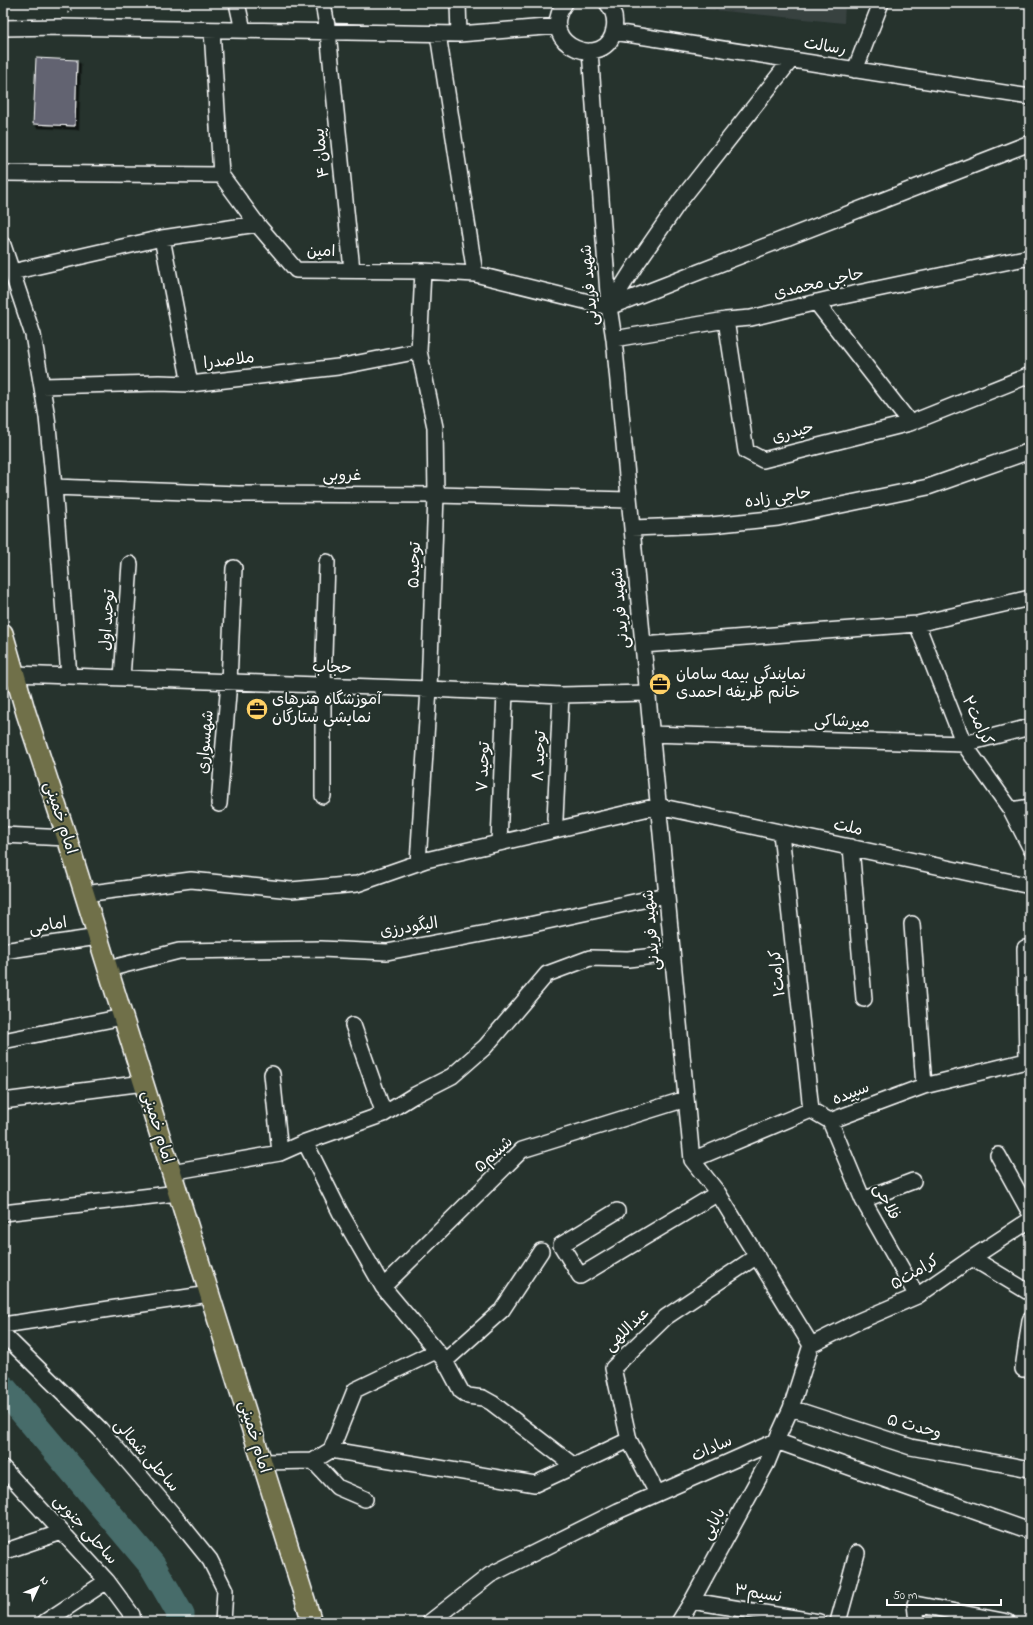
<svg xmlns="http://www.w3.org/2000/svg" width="1033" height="1625" font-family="'Indie Flower','Playpen Sans Arabic',sans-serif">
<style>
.built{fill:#384241}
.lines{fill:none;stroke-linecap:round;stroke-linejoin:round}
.river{stroke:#476c6a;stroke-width:27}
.building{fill:#626471;stroke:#fff;filter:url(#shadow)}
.minor-casing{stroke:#fff;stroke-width:18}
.major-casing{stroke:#fff;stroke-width:22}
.path{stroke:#fff;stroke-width:2.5;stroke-dasharray:1 3;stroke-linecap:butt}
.minor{stroke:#26332d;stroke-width:15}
.major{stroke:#6f704a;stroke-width:19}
.labels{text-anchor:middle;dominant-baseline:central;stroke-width:4;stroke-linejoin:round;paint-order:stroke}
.street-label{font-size:16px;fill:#fff;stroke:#26332d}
.poi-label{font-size:16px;fill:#fff;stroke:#26332d;text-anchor:start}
</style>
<defs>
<filter id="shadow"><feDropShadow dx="3.5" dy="3.5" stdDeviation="0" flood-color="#0009"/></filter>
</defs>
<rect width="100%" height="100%" fill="#26332d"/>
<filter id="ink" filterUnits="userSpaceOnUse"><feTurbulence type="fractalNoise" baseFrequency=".025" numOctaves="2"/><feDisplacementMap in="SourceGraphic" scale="8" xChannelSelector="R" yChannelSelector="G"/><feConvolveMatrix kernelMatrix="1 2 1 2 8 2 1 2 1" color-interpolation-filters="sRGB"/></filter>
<g filter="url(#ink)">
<path class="built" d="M 652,3 L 845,3 L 844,23 L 653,4 Z"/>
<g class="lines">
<path class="river" d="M 3,1388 L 152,1565 L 181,1615 L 179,1622"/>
</g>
<path class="building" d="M 36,58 L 77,60 L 75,126 L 33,124 Z"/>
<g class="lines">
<g class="minor-casing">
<path id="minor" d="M 237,3 L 243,30
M 323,3 L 328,32 L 352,270
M 458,3 L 459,34
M 565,3 C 534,46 608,72 614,29 C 616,19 614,11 607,3
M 3,28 L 59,27 L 459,34 L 558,26
M 212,30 L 221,175 L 257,224 L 296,270 L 423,271 L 475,274 L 609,307
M 614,32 L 1030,97
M 438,34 L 475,274
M 590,51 L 609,307 L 614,339 L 692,1160
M 855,70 L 881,3
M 3,173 L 221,175
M 162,238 L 190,384
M 3,245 L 33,335 L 47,417 L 54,487 L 69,676
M 12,272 L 162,238 L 257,224
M 816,302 L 910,423
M 609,307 L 1030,143
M 609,307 L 635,266 L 680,201 L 791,60
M 726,320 L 746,451 L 763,460 L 910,423 L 1030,375
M 614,339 L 726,320 L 751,318 L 834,298 L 1025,258 L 1030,259
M 42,386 L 159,383 L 190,384 L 338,367 L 419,351
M 54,487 L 238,494 L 436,495 L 629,500
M 632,528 L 711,525 L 778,518 L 928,487 L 1030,451
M 917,624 L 964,744 L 1011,810 L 1030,847
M 643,645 L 917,624 L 1030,598
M 15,674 L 429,689 L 561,695 L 647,693
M 122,678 L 130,564
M 651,734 L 964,744 L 1030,727
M 323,796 L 323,686 L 327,562
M 219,804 L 229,682 L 234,568
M 1011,810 L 1030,807
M 555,819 L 561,695
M 781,833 L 811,1110
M 3,835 L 67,838
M 499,843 L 505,692
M 851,847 L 864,999
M 418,863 L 429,689 L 436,495 L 435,427 L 419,351 L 423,271
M 84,894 L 191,880 L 291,890 L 357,884 L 426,860 L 658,806 L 1030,886
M 912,924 L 924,1086
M 1025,948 L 1027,1060
M 3,951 L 98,937
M 108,969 L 179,951 L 321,949 L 387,952 L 529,925 L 666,895
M 353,1025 L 384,1114
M 3,1041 L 123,1017
M 272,1074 L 280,1153
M 3,1101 L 144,1083
M 830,1121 L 863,1200 L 917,1296
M 305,1142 L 340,1212 L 383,1287 L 445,1361 L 461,1391 L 468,1396 L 483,1398 L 492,1403 L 574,1466 L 629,1440
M 998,1155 L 1030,1213
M 692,1160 L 811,1110 L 830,1121 L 924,1086 L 1030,1060
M 171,1172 L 280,1153 L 305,1142 L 384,1114 L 413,1096 L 452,1076 L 485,1047 L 547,974 L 590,958 L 628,959 L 672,954
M 863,1200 L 913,1181
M 617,1211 L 561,1245 L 580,1276 L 718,1193
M 3,1213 L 178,1193
M 972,1258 L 1030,1293
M 383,1287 L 522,1150 L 686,1099
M 3,1325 L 209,1294
M 3,1334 L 100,1429 L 177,1519 L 210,1560 L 225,1590 L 223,1622
M 811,1345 L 857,1322 L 917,1296 L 972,1258 L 1030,1220
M 445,1361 L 502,1310 L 541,1251
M 1023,1369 L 1030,1320
M 791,1408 L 911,1447 L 1030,1469
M 331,1450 L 535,1484 L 574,1466
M 313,1461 L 337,1487 L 365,1499
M 262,1462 L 313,1461 L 331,1450 L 355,1390 L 436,1351
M 3,1468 L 107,1581 L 132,1615 L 133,1622
M 657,1493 L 629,1440 L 613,1368 L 666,1317 L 757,1256
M 3,1552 L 62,1532
M 692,1601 L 819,1622
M 45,1622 L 107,1581
M 430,1622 L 490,1575 L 618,1511 L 776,1441 L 1030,1531
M 679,1622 L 692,1601 L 767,1463 L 776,1441 L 791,1408 L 811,1345 L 718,1193 L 692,1160
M 838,1622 L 857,1553
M 917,1622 L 915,1604 L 1008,1622"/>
</g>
<g class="major-casing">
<path id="major" d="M 3,633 L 26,713 L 67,838 L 312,1622"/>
</g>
<path class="path" d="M 68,13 L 76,3"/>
<use href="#minor" class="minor"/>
<use href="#major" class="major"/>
</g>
</g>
<defs>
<g id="office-disc" transform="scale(1.15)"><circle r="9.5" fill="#ffd166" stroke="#26332d"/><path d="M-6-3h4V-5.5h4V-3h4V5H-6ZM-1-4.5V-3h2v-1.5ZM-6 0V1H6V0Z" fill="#111"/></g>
</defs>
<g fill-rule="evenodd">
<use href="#office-disc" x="660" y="684"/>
<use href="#office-disc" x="257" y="709"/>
</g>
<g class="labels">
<g class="street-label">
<text transform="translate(825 47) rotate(9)">رسالت</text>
<text transform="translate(322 153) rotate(-96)">پیمان ۴</text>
<text x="321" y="252">امین</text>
<text transform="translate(819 284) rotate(-13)">حاجی محمدی</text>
<text transform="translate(590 285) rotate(-95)">شهید فریدنی</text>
<text transform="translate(229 361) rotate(-7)">ملاصدرا</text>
<text transform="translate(793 433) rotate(-15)">حیدری</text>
<text x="342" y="476">غروبی</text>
<text transform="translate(778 498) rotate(-9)">حاجی زاده</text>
<text transform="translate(415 565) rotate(-88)">توحید۵</text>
<text transform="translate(621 608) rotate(-95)">شهید فریدنی</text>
<text transform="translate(108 620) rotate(-86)">توحید اول</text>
<text transform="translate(332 668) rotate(2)">حجاب</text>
<text transform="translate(977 721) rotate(65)">کرامت۲</text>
<text transform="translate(842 722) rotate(2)">میرشاکی</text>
<text transform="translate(206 742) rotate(-85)">شهسواری</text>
<text transform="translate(540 756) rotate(-87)">توحید ۸</text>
<text transform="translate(484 767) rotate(-87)">توحید ۷</text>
<text transform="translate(60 818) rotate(72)">امام خمینی</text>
<text transform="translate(848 828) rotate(12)">ملت</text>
<text transform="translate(48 926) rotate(-9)">امامی</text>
<text transform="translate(409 928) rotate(-9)">الیگودرزی</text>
<text transform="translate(652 930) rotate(-95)">شهید فریدنی</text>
<text transform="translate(778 973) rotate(-96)">کرامت۱</text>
<text transform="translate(851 1094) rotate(-21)">سپیده</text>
<text transform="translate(157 1127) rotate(73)">امام خمینی</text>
<text transform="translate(494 1155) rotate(-42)">شبنم۵</text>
<text transform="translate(886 1202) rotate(62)">فلاحی</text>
<text transform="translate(915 1273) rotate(-31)">کرامت۵</text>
<text transform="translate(627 1330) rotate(-44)">عبداللهی</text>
<text transform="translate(914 1427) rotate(15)">وحدت ۵</text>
<text transform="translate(254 1437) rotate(73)">امام خمینی</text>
<text transform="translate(712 1449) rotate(-24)">سادات</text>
<text transform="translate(146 1456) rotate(49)">ساحلی شمالی</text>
<text transform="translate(714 1524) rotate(-62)">بابایی</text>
<text transform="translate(85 1530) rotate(48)">ساحلی جنوبی</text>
<text transform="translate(758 1594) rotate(9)">نسیم۳</text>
</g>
<g class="poi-label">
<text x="676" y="675">نمایندگی بیمه سامان<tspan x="676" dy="18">خانم ظریفه احمدی</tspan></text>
<text x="272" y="700">آموزشگاه هنرهای<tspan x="272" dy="18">نمایشی ستارگان</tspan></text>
</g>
</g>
<rect width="1033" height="1625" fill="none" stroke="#26332d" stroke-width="16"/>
<rect x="8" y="8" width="1017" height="1609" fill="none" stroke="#fff" stroke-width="1.5" filter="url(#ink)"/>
<g transform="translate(38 1587) rotate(46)" stroke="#26332d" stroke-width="3" paint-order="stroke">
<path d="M0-3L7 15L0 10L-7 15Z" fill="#ffffff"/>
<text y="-6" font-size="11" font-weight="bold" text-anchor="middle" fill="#ffffff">N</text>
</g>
<path d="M887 1599v6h114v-6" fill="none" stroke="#ffffff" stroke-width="2"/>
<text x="893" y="1599" font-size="12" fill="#ffffff" stroke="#26332d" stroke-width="3" paint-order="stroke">50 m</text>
</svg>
